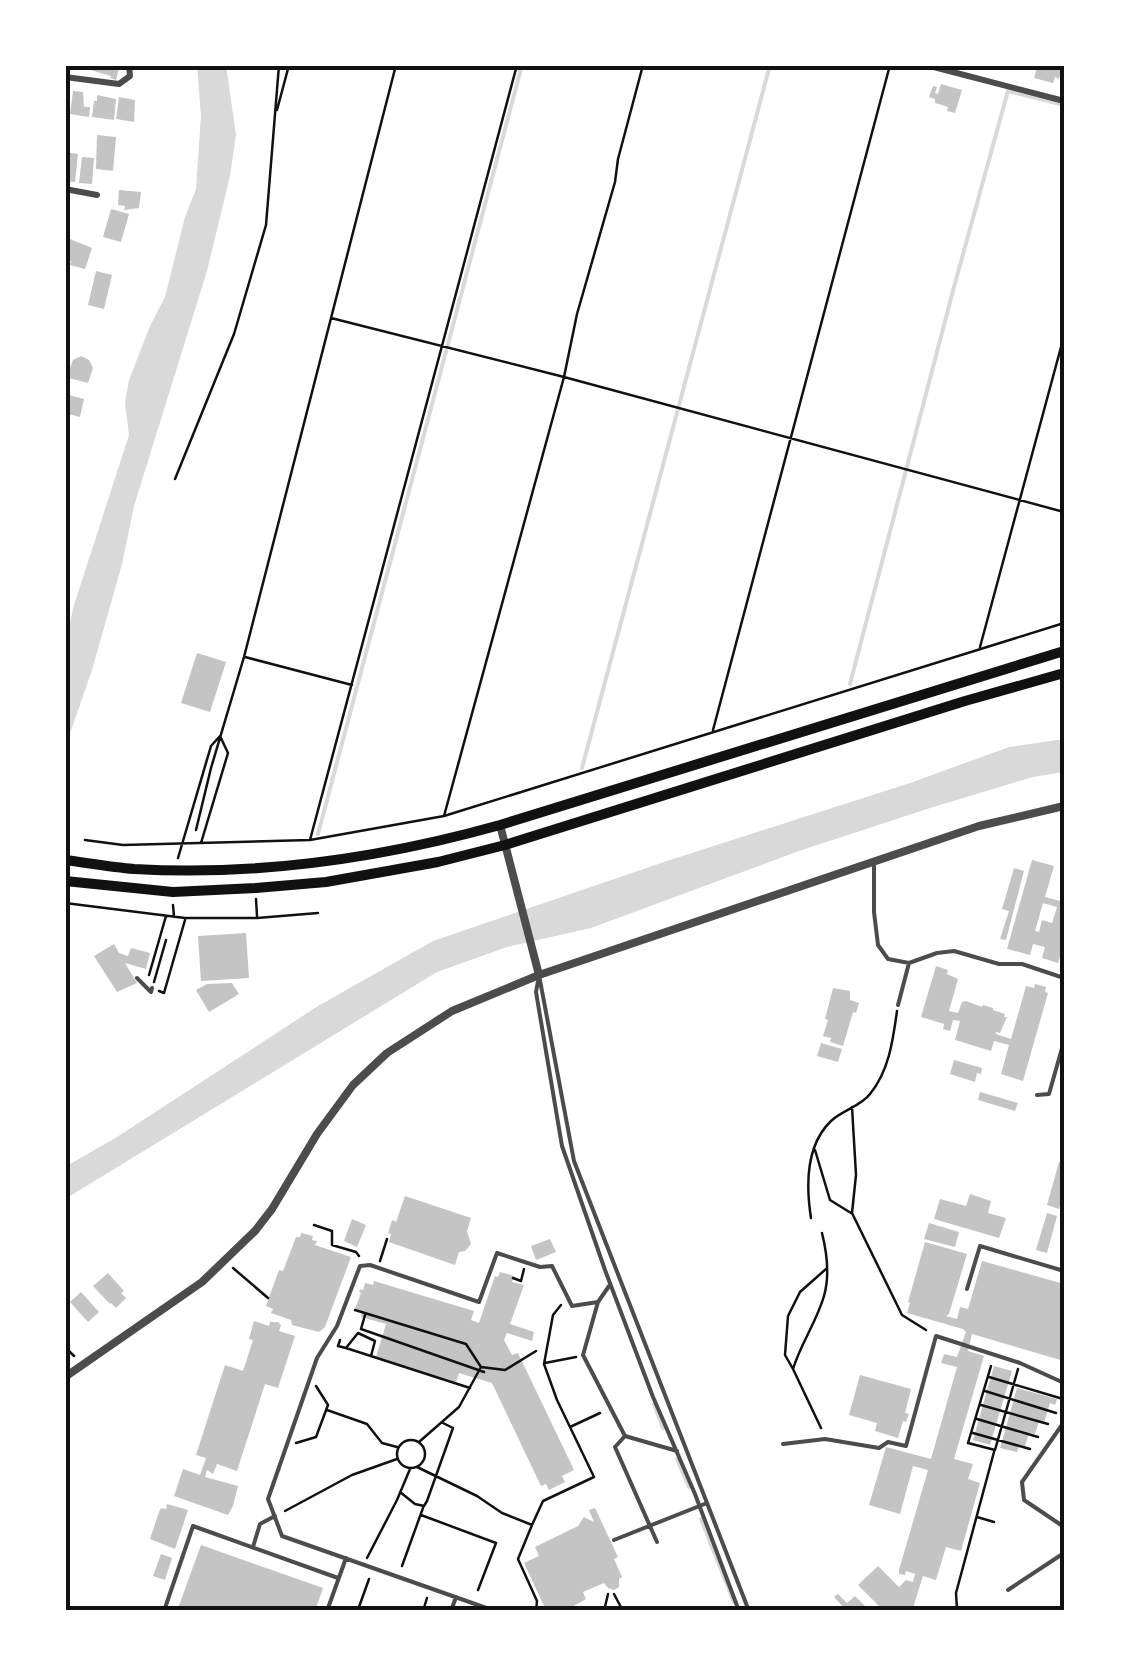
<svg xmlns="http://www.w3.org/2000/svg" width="1129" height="1676" font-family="'Work Sans',sans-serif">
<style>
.water{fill:#d9d9d9}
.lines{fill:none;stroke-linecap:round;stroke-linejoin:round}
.stream{stroke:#d9d9d9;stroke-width:4}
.building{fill:#c4c4c4;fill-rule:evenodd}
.path{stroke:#111;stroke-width:2.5}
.service{stroke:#4c4c4c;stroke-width:4}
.minor{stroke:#4c4c4c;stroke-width:6}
.tertiary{stroke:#4c4c4c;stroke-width:8}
.primary{stroke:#111;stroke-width:10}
.neatline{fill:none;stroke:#111;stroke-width:4}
</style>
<rect width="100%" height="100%" fill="#fff"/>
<path class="water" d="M 197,65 L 226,65 L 236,135 L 230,176 L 207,271 L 134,506 L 122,564 L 92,670 L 65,748 L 65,644 L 74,605 L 129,435 L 125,403 L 129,380 L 150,326 L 165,297 L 185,217 L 196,189 L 201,116 Z
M 1064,739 L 1064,772 L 1033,777 L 930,808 L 799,851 L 591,928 L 507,947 L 437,972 L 65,1199 L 65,1167 L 117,1137 L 318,1006 L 433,941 L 667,861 L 910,783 L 1009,747 Z"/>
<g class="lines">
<path class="stream" d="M 1008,91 L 1064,105
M 850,684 L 954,287 L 1009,87
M 582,768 L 770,65
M 318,834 L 522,65
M 654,1404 L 663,1428
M 677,1459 L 689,1487
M 701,1519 L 734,1602"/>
</g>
<path class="building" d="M 85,65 L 120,65 L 116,80 L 110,78 L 111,76 L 84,68 Z
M 1038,65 L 1063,65 L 1059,79 L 1055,77 L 1053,83 L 1034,78 Z
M 941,84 L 962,90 L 955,113 L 947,111 L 948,107 L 935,103 L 935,99 L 929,97 L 933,86 L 937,87 L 935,93 L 938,94 Z
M 73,91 L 83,92 L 84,107 L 90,107 L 89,117 L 70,114 Z
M 97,95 L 116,99 L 114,120 L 92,117 L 94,101 L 97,101 Z
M 119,97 L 135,100 L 134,122 L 116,119 Z
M 97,135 L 116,137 L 113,171 L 96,169 Z
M 65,152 L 78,154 L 75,182 L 65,181 Z
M 82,157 L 94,158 L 92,184 L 79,183 Z
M 119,190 L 141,192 L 139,208 L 124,210 L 125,206 L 118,205 Z
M 111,209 L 129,214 L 121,242 L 103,237 Z
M 65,237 L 92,248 L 85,269 L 70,265 L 71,261 L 65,259 Z
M 96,271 L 112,275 L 104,309 L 88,305 Z
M 81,356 L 89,360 L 93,368 L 88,383 L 65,377 L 65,371 L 70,368 L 73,360 Z
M 65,394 L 84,399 L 80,417 L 65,413 Z
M 197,653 L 226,662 L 210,712 L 181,703 Z
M 1032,860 L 1054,866 L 1045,897 L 1064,902 L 1064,944 L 1058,963 L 1042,958 L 1045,947 L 1033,944 L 1030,955 L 1007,949 ZM 1043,903 L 1057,907 L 1052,923 L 1042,920 L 1039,932 L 1035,931 Z
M 1014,868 L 1024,871 L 1006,940 L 1000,939 L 1009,911 L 1002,909 Z
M 246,933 L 249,978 L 201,981 L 198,936 Z
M 114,944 L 119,953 L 128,956 L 131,948 L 150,953 L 146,969 L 125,963 L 137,983 L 117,992 L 94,956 Z
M 936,966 L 948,970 L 947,974 L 958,979 L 949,1011 L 958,1013 L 962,1002 L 966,1001 L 982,1007 L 983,1005 L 993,1008 L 993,1010 L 1005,1014 L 1004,1017 L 1007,1017 L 1000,1033 L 996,1032 L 996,1034 L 1011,1039 L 1026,986 L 1034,988 L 1035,984 L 1046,987 L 1045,992 L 1048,993 L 1023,1081 L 1001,1074 L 1009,1045 L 994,1041 L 991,1051 L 955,1040 L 960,1021 L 953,1020 L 950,1031 L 943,1029 L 944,1024 L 921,1017 Z
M 232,983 L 239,994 L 209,1012 L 196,990 L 207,984 Z
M 833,988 L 850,991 L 850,1000 L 859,1003 L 856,1013 L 853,1012 L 843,1046 L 830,1042 L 831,1038 L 823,1036 L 828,1020 L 825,1019 Z
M 821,1043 L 842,1049 L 838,1062 L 817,1056 Z
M 954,1060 L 982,1068 L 981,1074 L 977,1073 L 975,1082 L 950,1074 Z
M 980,1092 L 1018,1103 L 1015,1111 L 978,1100 Z
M 1059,1162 L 1064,1164 L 1064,1190 L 1059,1209 L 1047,1205 Z
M 970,1194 L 991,1201 L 988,1213 L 1006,1218 L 999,1238 L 934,1219 L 940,1199 L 966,1206 Z
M 405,1196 L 471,1218 L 467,1231 L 471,1244 L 465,1251 L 459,1252 L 455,1265 L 389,1242 L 391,1234 L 388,1233 L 392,1220 L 396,1222 Z
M 1047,1213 L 1057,1216 L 1047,1253 L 1036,1250 Z
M 352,1219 L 366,1225 L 357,1247 L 344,1241 Z
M 929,1223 L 959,1232 L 955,1247 L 924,1239 Z
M 301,1233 L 313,1236 L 312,1240 L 317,1241 L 315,1245 L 351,1257 L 325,1327 L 319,1332 L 292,1325 L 291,1320 L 271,1313 L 273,1309 L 266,1306 L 279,1270 L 283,1271 L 296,1237 L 300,1237 Z
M 550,1239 L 556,1252 L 536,1260 L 531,1246 Z
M 925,1242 L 967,1254 L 949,1314 L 946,1316 L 957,1319 L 960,1307 L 968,1309 L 982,1261 L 1064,1284 L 1064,1361 L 972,1334 L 968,1351 L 984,1356 L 954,1459 L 973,1464 L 968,1479 L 980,1483 L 961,1551 L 946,1547 L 936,1580 L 923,1576 L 912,1611 L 880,1611 L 882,1609 L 858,1585 L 878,1566 L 899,1587 L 906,1580 L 913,1582 L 915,1574 L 906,1571 L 905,1575 L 899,1574 L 899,1570 L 928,1470 L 913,1466 L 900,1514 L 869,1505 L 886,1447 L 931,1459 L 957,1367 L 941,1363 L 944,1354 L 957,1357 L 966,1332 L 963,1329 L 907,1313 L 910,1303 L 908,1302 Z
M 500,1272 L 514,1276 L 512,1282 L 524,1285 L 510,1324 L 534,1332 L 532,1341 L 507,1333 L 504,1340 L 512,1355 L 518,1353 L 574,1470 L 562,1476 L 565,1482 L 549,1490 L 546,1484 L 541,1486 L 492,1383 L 459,1373 L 456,1382 L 376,1357 L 386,1324 L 361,1317 L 362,1311 L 355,1309 L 361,1293 L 359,1292 L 360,1289 L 363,1290 L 365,1283 L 373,1285 L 374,1281 L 474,1311 L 471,1320 L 479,1323 L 495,1276 L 498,1277 Z
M 108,1273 L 124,1291 L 121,1293 L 126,1298 L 116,1308 L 111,1303 L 110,1304 L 93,1286 Z
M 81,1292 L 99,1312 L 88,1322 L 70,1302 Z
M 254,1321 L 269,1326 L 270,1322 L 278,1322 L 281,1325 L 279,1331 L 295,1336 L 278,1388 L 265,1384 L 237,1471 L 217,1464 L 213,1474 L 207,1470 L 205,1477 L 238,1486 L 233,1506 L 228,1515 L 174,1496 L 183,1469 L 200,1475 L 206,1458 L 196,1455 L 225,1365 L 243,1371 L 253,1340 L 249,1339 Z
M 994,1366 L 1012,1371 L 990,1445 L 973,1440 Z
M 860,1375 L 911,1389 L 905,1413 L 909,1414 L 906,1422 L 903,1421 L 898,1438 L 875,1431 L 877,1423 L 849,1415 Z
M 1017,1388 L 1057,1399 L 1055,1405 L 1050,1403 L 1044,1423 L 1039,1421 L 1035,1434 L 1029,1433 L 1025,1446 L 1020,1445 L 1017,1452 L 1000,1448 Z
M 167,1504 L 188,1510 L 175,1549 L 150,1539 L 159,1512 L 161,1508 L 166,1509 Z
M 595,1508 L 618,1557 L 614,1559 L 622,1577 L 619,1579 L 619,1587 L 614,1590 L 608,1588 L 604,1583 L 583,1592 L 586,1599 L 565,1611 L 561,1611 L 559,1606 L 550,1611 L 544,1606 L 524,1563 L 539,1556 L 535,1547 L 578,1526 L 584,1517 L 594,1522 L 589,1510 Z
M 201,1545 L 323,1588 L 315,1611 L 177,1611 Z
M 161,1554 L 172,1558 L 165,1580 L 153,1576 Z
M 838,1594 L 847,1603 L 855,1596 L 870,1611 L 839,1611 L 843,1607 L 834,1597 Z"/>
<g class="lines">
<path class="path" d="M 277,110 L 289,65
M 331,318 L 564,377 L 1064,512
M 175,479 L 234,334 L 266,225 L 279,65
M 980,647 L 1064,336
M 245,657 L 352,685
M 713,730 L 890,65
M 444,816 L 564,377 L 577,314 L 615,182 L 618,159 L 643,65
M 196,830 L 211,768 L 244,657 L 396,65
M 85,840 L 123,845 L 310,840 L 444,816 L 1064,623
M 310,840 L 517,65
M 178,858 L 211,746 L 220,736 L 228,753 L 201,843
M 256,899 L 257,916
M 65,903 L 185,918 L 257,918 L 318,913
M 173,905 L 174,917
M 149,975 L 166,916
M 154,982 L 166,940
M 159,991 L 164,993 L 185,920
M 852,1107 L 856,1175 L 852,1213 L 902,1315 L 926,1330
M 815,1150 L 830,1200 L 851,1213
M 811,1218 C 806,1186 806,1145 831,1121 C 843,1110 861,1106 870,1094 C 889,1071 893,1040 897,1011
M 314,1225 L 332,1231 L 332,1245 L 356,1252 L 359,1256
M 380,1261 L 387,1239
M 233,1268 L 268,1298
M 513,1278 L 521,1281 L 524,1269
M 355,1310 L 466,1344 L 481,1367
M 365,1315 L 361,1329 L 484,1372
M 340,1340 L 338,1346 L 346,1348
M 65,1347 L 74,1356
M 371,1356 L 375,1341 L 358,1333 L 346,1348 L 470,1388
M 545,1363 L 576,1357
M 991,1366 L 968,1443 L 995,1450 L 1018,1369
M 793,1369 L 785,1355 L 788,1316 L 800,1292 L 826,1269
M 989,1377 L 1063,1399
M 985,1391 L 1056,1413
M 981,1405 L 1048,1424
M 327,1410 L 367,1424 L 382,1443 L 397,1447
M 977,1419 L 1038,1437
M 570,1427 L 600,1413
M 821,1428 L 793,1369 C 801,1343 817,1321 824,1296 C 830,1275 827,1253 822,1233
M 973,1433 L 1030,1449
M397 1454a14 14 0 1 1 28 0a14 14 0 1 1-28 0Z
M 419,1442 L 459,1407 L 481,1367 L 505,1370 L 536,1351
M 296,1443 L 316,1437 L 328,1405 L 316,1386
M 417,1467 L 477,1496 L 502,1513 L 532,1525 L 518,1559 L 537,1601 L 536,1611
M 400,1492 L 415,1504 L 424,1506 L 427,1501 L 453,1428 L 443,1423
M 285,1511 L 352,1475 L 397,1459
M 421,1515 L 496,1543 L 478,1590
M 977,1517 L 994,1522
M 532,1525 L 543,1501 L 594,1477 L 557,1400 L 544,1364 L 553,1315 L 561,1305
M 367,1558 L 397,1500 L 410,1469
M 402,1566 L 423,1508
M 614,1594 L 623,1611
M 359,1607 L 369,1579
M 423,1611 L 427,1598
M 604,1611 L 608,1594
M 959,1611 L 957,1609 L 956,1593 L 994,1452"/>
<path class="service" d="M 874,861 L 874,912 L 878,945 L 888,959 L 909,963 L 937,953 L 954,951 L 999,964 L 1022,964 L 1064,978
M 539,975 L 574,1161 L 749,1611
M 137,978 L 151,992 L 152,988
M 538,981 L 536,992 L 562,1146 L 605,1270 L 653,1397 L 695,1494 L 739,1611
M 898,1005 L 909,963
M 1037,1095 L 1049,1094 L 1064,1041
M 609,1286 L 598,1302 L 583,1355 L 625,1436 L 677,1451
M 967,1289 L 980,1246 L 1064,1271
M 1064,1422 L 1022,1482 L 1024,1500 L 1064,1527
M 625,1436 L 615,1447 L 657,1542
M 783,1444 L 825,1439 L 879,1448 L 888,1442 L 906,1446 L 936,1336 L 1020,1363 L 1064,1383
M 614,1540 L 707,1503
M 253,1547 L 260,1524 L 275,1516
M 1008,1590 L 1064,1553
M 164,1611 L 193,1526 L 338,1578
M 327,1611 L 346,1558
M 451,1611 L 456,1597
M 495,1611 L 282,1536 L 268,1499 L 317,1358 L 337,1326 L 360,1266 L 370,1265 L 479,1302 L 497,1253 L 540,1267 L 552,1266 L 572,1306 L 598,1302"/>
<path class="minor" d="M 926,65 L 1064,101
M 65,77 L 119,84 L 130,76 L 129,65
M 65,189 L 97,195"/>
<path class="tertiary" d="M 500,825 L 539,975
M 65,1377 L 202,1282 L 255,1231 L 272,1209 L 317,1134 L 353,1085 L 387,1053 L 452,1011 L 539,975 L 979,826 L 1064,806"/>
<path class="primary" d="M 65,860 C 88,863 111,867 134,869 C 256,876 382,858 500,825 L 1064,651
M 65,881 L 173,892 L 256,888 L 326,882 L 438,862 L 505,845 L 965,701 L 1064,673"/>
</g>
<rect width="1129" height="1676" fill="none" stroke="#ffffff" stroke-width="135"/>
<rect x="68" y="68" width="994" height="1540" class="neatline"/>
</svg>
